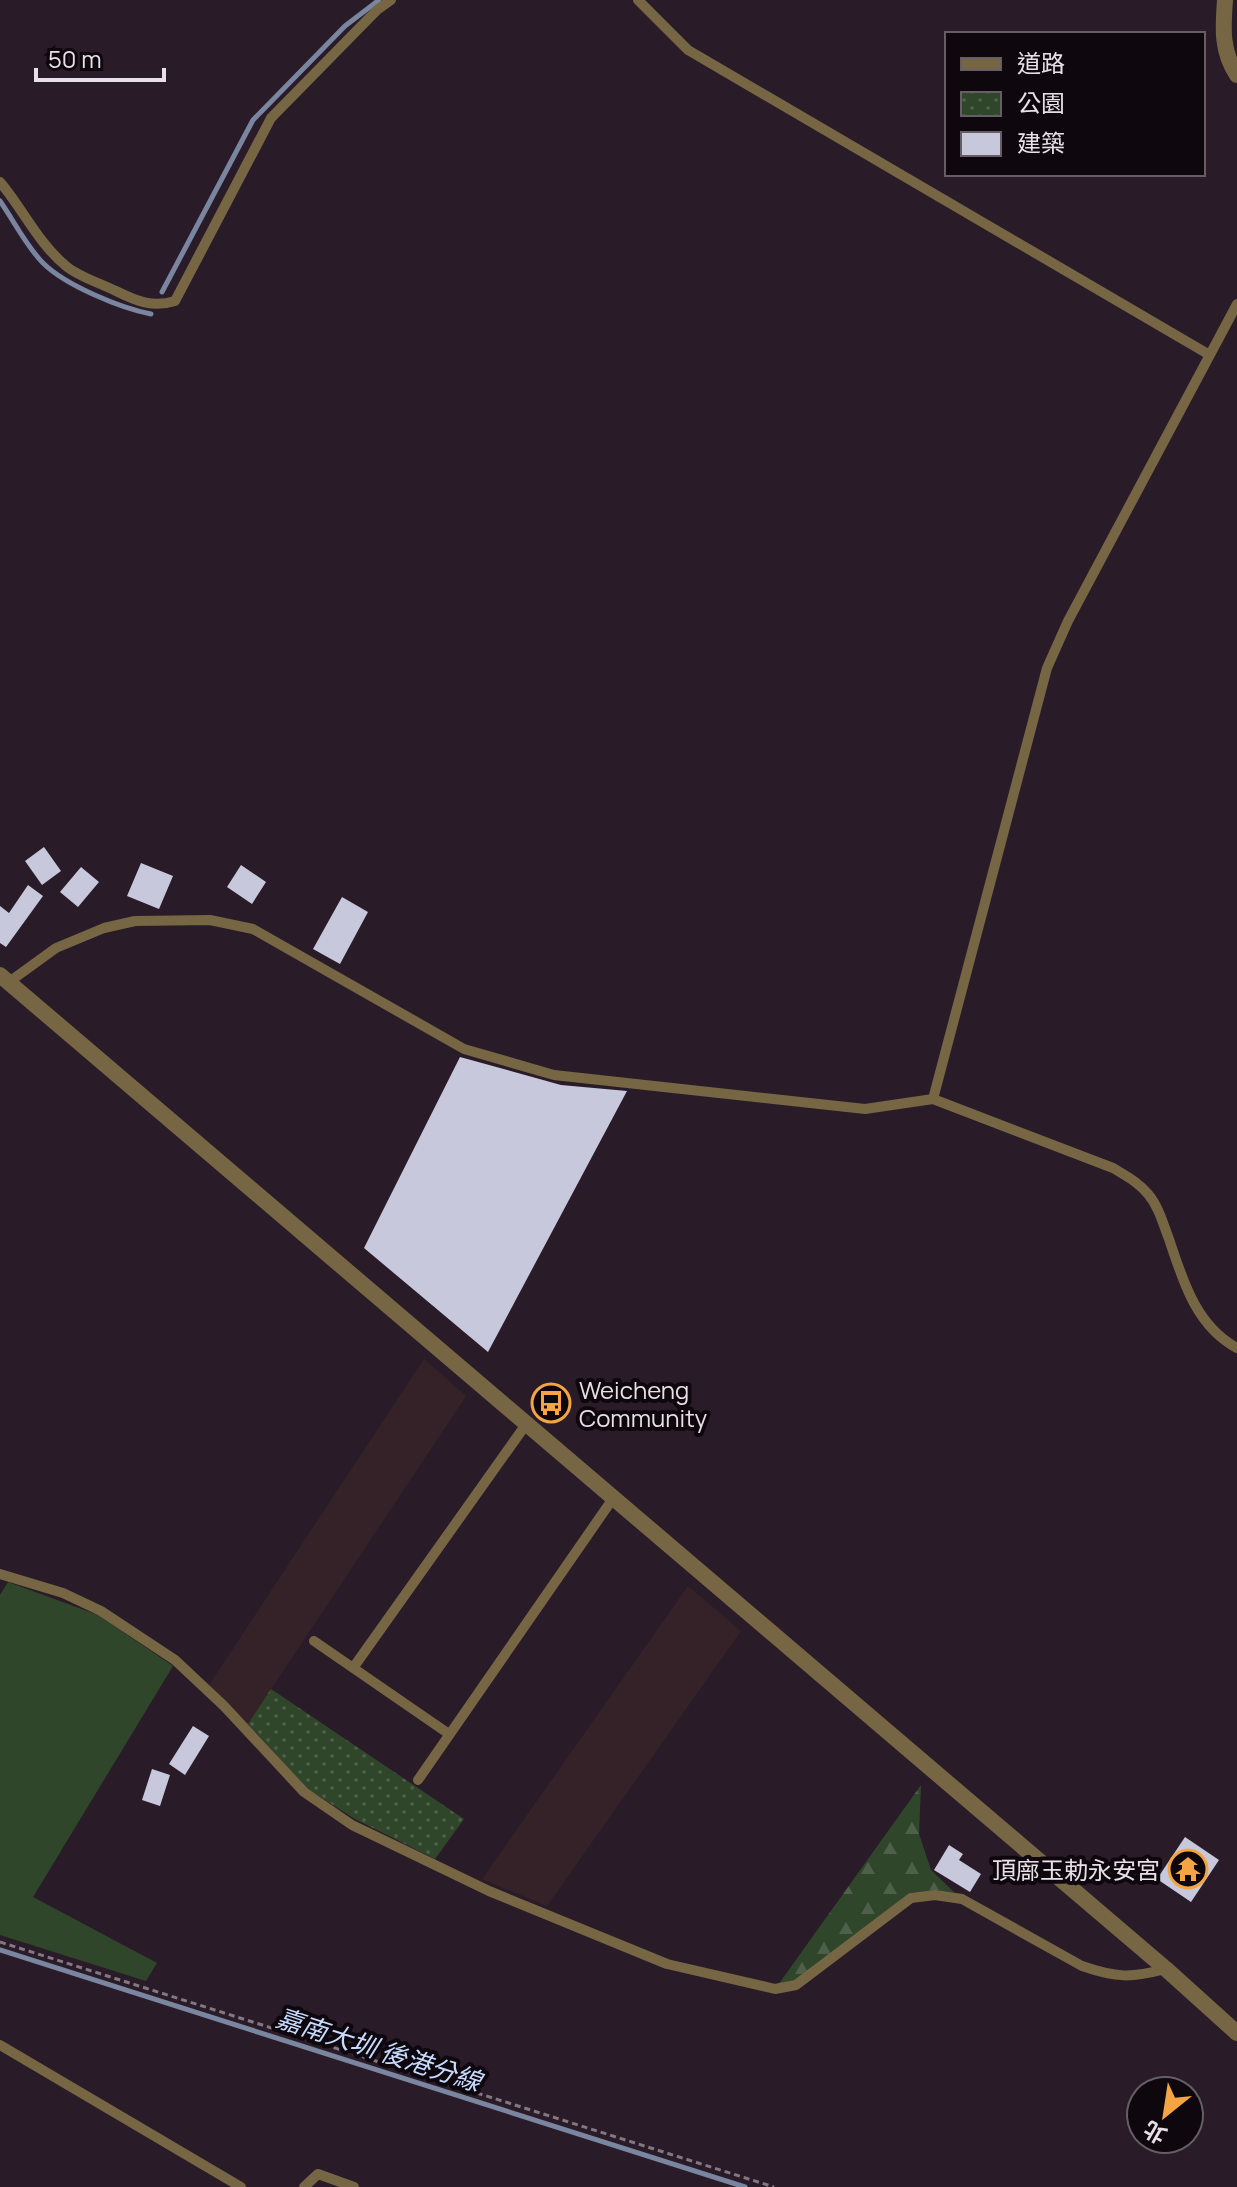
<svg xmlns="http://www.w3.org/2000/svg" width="1237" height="2187" font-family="Manrope,'Noto Sans TC',sans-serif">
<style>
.industrial{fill:#342228}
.green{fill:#30462b}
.forest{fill:url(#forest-firs)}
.park{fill:url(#park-dots)}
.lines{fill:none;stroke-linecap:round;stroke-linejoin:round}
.stream{stroke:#7a85a0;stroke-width:5}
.building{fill:#c8c8dd}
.path{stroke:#837782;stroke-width:3;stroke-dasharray:6 4;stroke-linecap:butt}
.service{stroke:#776643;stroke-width:10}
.tertiary{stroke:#776643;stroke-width:16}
.labels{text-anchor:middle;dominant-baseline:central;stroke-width:8;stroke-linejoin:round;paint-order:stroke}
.poi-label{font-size:24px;fill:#e8dfe8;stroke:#0e080e;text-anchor:start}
.water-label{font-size:26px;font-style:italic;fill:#c5dafd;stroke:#0e080e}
</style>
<defs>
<pattern id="forest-firs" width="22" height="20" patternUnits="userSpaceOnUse" patternTransform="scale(2)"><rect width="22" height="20" fill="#30462b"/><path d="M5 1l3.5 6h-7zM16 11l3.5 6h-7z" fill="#4e604a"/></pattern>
<pattern id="park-dots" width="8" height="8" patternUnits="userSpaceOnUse" patternTransform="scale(2)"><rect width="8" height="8" fill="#30462b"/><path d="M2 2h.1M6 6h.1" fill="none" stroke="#4e604a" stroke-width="1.8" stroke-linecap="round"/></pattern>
</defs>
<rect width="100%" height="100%" fill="#291c28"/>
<path class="industrial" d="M 424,1359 L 466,1396 L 248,1724 L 209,1685 Z
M 688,1586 L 741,1631 L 547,1906 L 482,1879 Z"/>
<path class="green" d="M 8,1582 L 98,1615 L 173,1666 L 33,1897 L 157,1963 L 146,1981 L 0,1935 L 0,1595 Z"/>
<path class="forest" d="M 921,1785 L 919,1834 L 931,1870 L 955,1893 L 935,1890 L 910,1893 L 795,1981 L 778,1985 Z"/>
<path class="park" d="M 271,1689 L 464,1819 L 435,1859 L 355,1819 L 306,1788 L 248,1724 Z"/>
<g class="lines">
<path class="stream" d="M 0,201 C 14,221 26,246 43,263 C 65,285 120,308 151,314
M 162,292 L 253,120 L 345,26 L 379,0
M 0,1950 L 745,2187"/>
</g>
<path class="building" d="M 44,847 L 61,871 L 42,885 L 25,861 Z
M 141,863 L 173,876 L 159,909 L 127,896 Z
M 241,865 L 266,882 L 252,904 L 227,887 Z
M 81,867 L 99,882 L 78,907 L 60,892 Z
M 28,885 L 43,896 L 6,947 L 0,943 L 0,906 L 9,913 Z
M 342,897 L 368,912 L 340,964 L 313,949 Z
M 460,1057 L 561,1085 L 627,1091 L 488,1352 L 364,1248 Z
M 193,1726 L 209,1736 L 185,1775 L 169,1764 Z
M 152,1769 L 170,1775 L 160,1806 L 142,1800 Z
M 1185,1837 L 1219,1860 L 1191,1902 L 1157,1879 Z
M 949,1845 L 963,1854 L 959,1860 L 981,1874 L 970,1892 L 934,1870 Z"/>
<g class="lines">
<path class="path" d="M 0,1942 L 774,2187"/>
<path class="service" d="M 638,0 L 688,50 L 1208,354
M 0,182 C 23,209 38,243 66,266 C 79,277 100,283 116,291 C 136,301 153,308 175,301 L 271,118 L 377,10 L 391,0
M 9,982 L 56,948 L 104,928 L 135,921 L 210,920 L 253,929 L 464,1049 L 554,1075 L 865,1109 L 933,1099 L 1113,1168 C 1126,1176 1138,1182 1148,1194 C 1159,1207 1163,1224 1169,1239 C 1183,1281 1196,1326 1237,1348
M 933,1099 L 1047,668 L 1068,621 L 1237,304
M 0,1574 L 63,1593 L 101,1611 L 175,1660 L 224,1706 L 304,1792 L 352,1825 L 489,1891 L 667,1964 L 775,1989 L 796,1985 L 911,1898 L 935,1895 L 962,1899 L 1082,1966 C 1117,1978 1130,1978 1166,1969
M 314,1641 L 449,1734
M 353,1668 L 527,1423
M 418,1780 L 614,1497
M 0,2045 L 241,2187
M 304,2187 L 318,2174 L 354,2187"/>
<path class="tertiary" d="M 1225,0 C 1223,27 1221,51 1237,75
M 0,975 L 1166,1969 L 1237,2033"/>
</g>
<defs>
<g id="bus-ring" transform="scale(2)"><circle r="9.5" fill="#0e080e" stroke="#f4a443" stroke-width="1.5"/><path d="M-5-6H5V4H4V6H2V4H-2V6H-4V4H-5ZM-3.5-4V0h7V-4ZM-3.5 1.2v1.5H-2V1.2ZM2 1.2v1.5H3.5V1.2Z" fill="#f4a443"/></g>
<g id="temple-ring" transform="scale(2)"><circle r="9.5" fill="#0e080e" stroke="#f4a443" stroke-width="1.5"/><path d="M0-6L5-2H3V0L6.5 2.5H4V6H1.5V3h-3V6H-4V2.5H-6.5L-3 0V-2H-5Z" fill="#f4a443"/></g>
</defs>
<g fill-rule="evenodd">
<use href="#bus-ring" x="551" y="1403"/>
<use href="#temple-ring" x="1188" y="1869"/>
</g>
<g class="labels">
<g class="poi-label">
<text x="579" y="1389">Weicheng<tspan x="579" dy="28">Community</tspan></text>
<text x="1160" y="1869" text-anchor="end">頂廍玉勅永安宮</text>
</g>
<g class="water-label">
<text transform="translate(379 2049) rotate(18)">嘉南大圳 後港分線</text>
</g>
</g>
<rect x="945" y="32" width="260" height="144" fill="#0e080e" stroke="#655e65" stroke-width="2"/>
<rect x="961" y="58" width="40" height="12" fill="#776643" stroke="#655e65" stroke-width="2"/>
<text x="1017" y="72" font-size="24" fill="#e8dfe8">道路</text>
<rect x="961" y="92" width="40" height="24" fill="url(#park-dots)" stroke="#655e65" stroke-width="2"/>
<text x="1017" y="112" font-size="24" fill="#e8dfe8">公園</text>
<rect x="961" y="132" width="40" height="24" fill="#c8c8dd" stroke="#655e65" stroke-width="2"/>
<text x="1017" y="152" font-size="24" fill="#e8dfe8">建築</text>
<g transform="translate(1165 2115) rotate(210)"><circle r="38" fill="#0e080e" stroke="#655e65" stroke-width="2"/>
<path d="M0-6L14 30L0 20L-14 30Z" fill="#f4a443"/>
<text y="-12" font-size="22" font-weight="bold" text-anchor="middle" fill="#e8dfe8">北</text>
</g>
<path d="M36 68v12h128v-12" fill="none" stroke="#e8dfe8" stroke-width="4"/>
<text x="48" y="68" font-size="24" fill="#e8dfe8" stroke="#0e080e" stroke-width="6" paint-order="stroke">50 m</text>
</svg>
